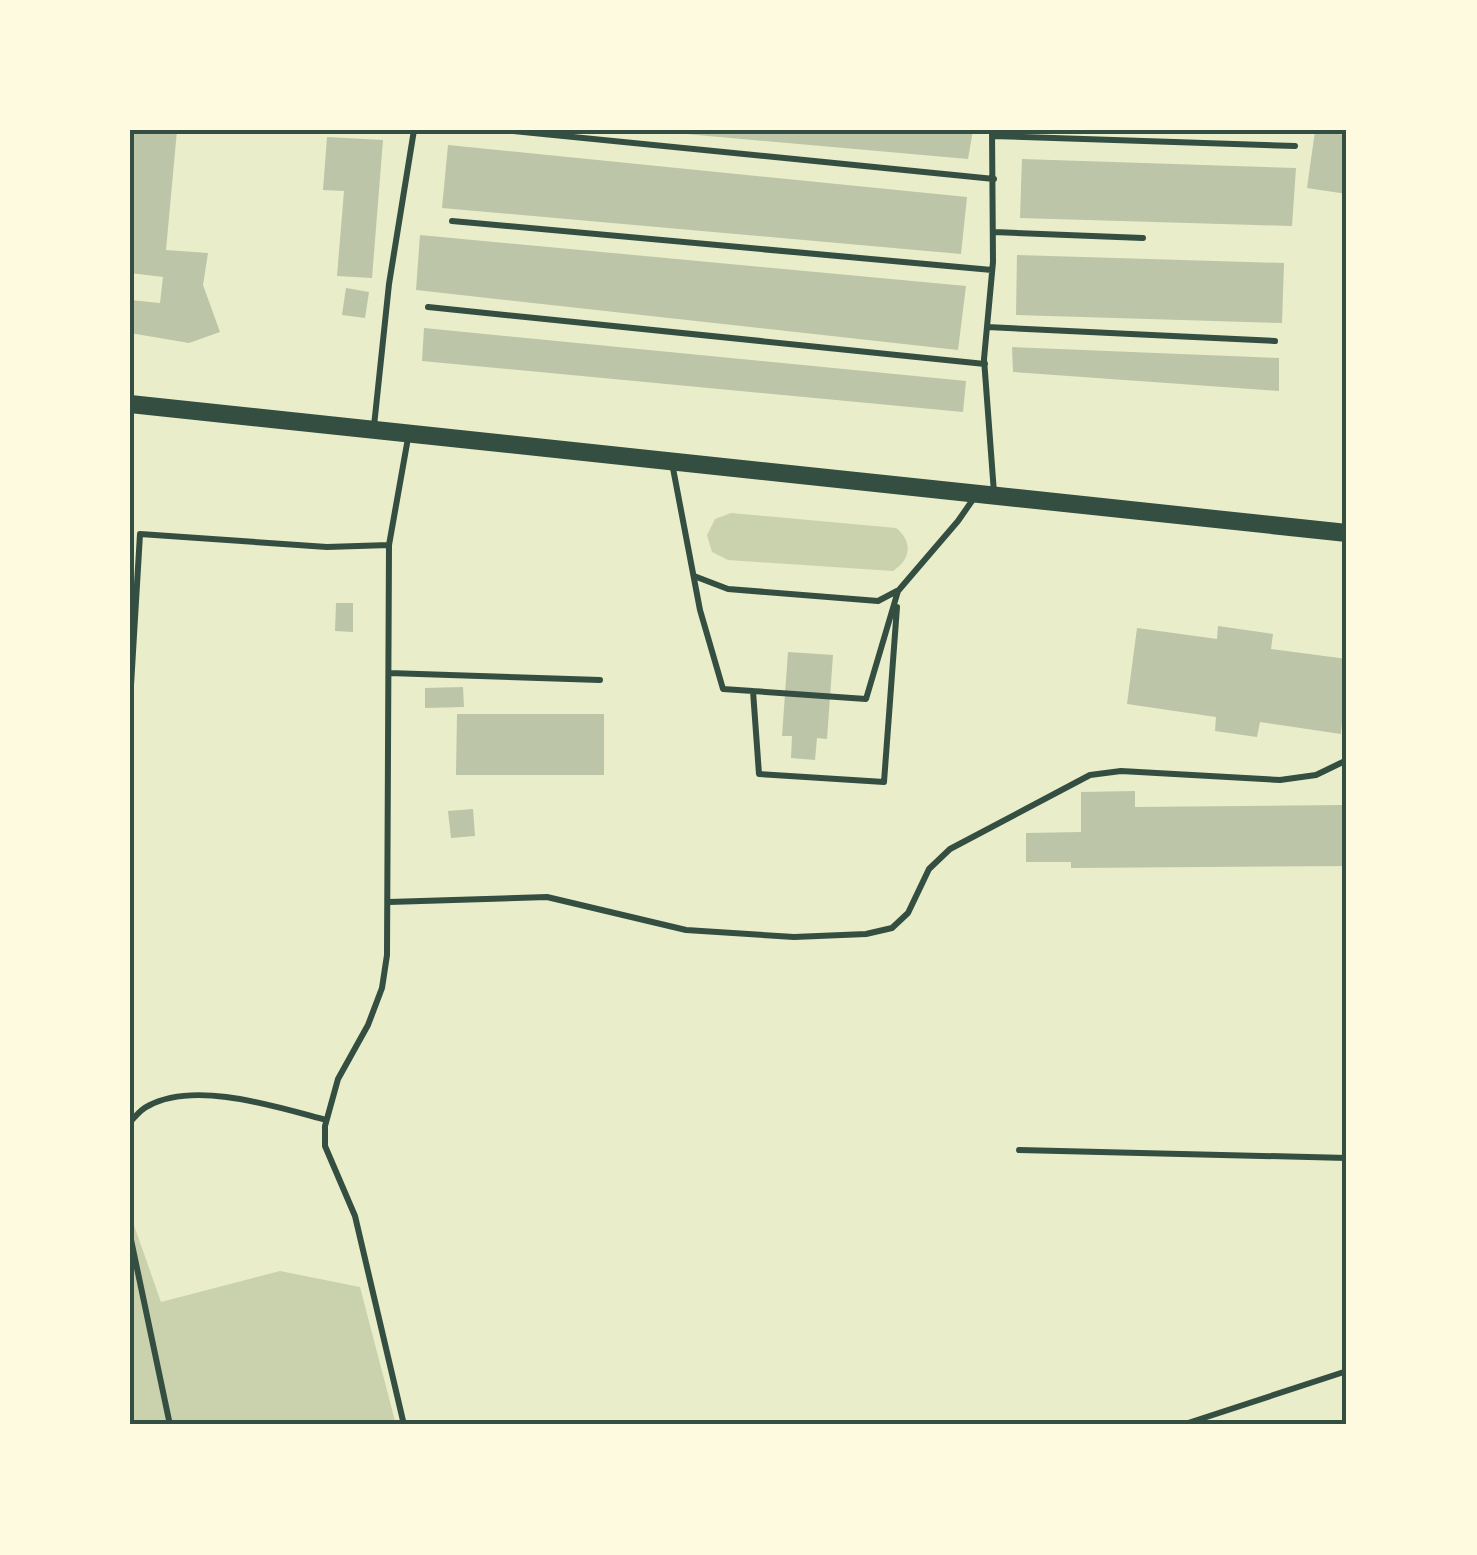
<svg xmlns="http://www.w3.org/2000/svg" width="1477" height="1555" font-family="Inter,sans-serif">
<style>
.green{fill:#cad2ad}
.building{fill:#bcc5a7}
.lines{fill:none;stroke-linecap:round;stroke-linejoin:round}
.service{stroke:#344e41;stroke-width:6}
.secondary{stroke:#344e41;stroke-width:18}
.neatline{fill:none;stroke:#344e41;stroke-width:4}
</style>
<rect width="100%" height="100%" fill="#e9edc9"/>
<path class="green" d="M 731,513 L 896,528 C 913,541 911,560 893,571 L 728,560 L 712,552 L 707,535 L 715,519 Z
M 130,1214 L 161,1302 L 280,1271 L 360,1287 L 396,1425 L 130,1425 Z"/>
<path class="building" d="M 130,130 L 177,130 L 166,250 L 208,253 L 203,285 L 220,332 L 189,343 L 130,333 L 130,300 L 160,303 L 163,277 L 130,273 Z
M 675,130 L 973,130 L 968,159 L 675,133 Z
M 1315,131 L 1347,135 L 1347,194 L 1307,188 Z
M 327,137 L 383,140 L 372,278 L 337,276 L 344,191 L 323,190 Z
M 448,145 L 967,197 L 961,254 L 442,208 Z
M 1022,159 L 1296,168 L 1292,226 L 1020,218 Z
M 420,235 L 966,286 L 958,350 L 416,290 Z
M 1017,255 L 1284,263 L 1282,323 L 1016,315 Z
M 346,288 L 369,292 L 365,318 L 342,315 Z
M 424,328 L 966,381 L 963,412 L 422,361 Z
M 1012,347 L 1279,358 L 1279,391 L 1013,372 Z
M 336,603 L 353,603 L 353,632 L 335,631 Z
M 1218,626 L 1273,634 L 1271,649 L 1347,659 L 1341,734 L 1260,722 L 1257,737 L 1215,731 L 1216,717 L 1127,704 L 1137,628 L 1217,639 Z
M 788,652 L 833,655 L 827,739 L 817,738 L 815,760 L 791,758 L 792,736 L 782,736 Z
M 463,687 L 464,707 L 425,708 L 425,688 Z
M 457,714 L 604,714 L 604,775 L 456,775 Z
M 1342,771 L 1347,771 L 1347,866 L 1071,868 L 1071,862 L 1026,862 L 1026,833 L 1081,832 L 1081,792 L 1135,791 L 1135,807 L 1342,805 Z
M 473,809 L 475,836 L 451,838 L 448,811 Z"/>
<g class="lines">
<path class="service" d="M 504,130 L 994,179
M 992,130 L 993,262 L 984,359 L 994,493
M 993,136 L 1295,146
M 452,221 L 992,270
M 994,232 L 1143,238
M 428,307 L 985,364
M 987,327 L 1275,341
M 374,426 L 389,284 L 414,130
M 672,463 L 700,610 L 723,689 L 866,699 L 898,591 L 958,521 L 974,498
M 694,576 L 728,589 L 878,601 L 897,591
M 389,673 L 600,680
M 753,691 L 759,774 L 884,782 L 897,607
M 130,702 L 140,534 L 327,547 L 389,545
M 389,902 L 547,897 L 686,930 L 794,937 L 866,934 L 892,928 L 908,913 L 929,869 L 950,849 L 1090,775 L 1121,771 L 1280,780 L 1316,775 L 1347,760
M 130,1122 C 135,1117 141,1109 148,1106 C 195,1080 277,1107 326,1120
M 1019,1150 L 1347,1158
M 130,1235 L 170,1425
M 404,1425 L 355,1216 L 325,1146 L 325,1126 L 338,1079 L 368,1025 L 382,988 L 387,955 L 389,545 L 408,438
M 1182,1425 L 1347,1371"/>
<path class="secondary" d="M 130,404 L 1347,533"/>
</g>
<rect width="1477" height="1555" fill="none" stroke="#fefae0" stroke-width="265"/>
<rect x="132" y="132" width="1212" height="1290" class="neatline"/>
</svg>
